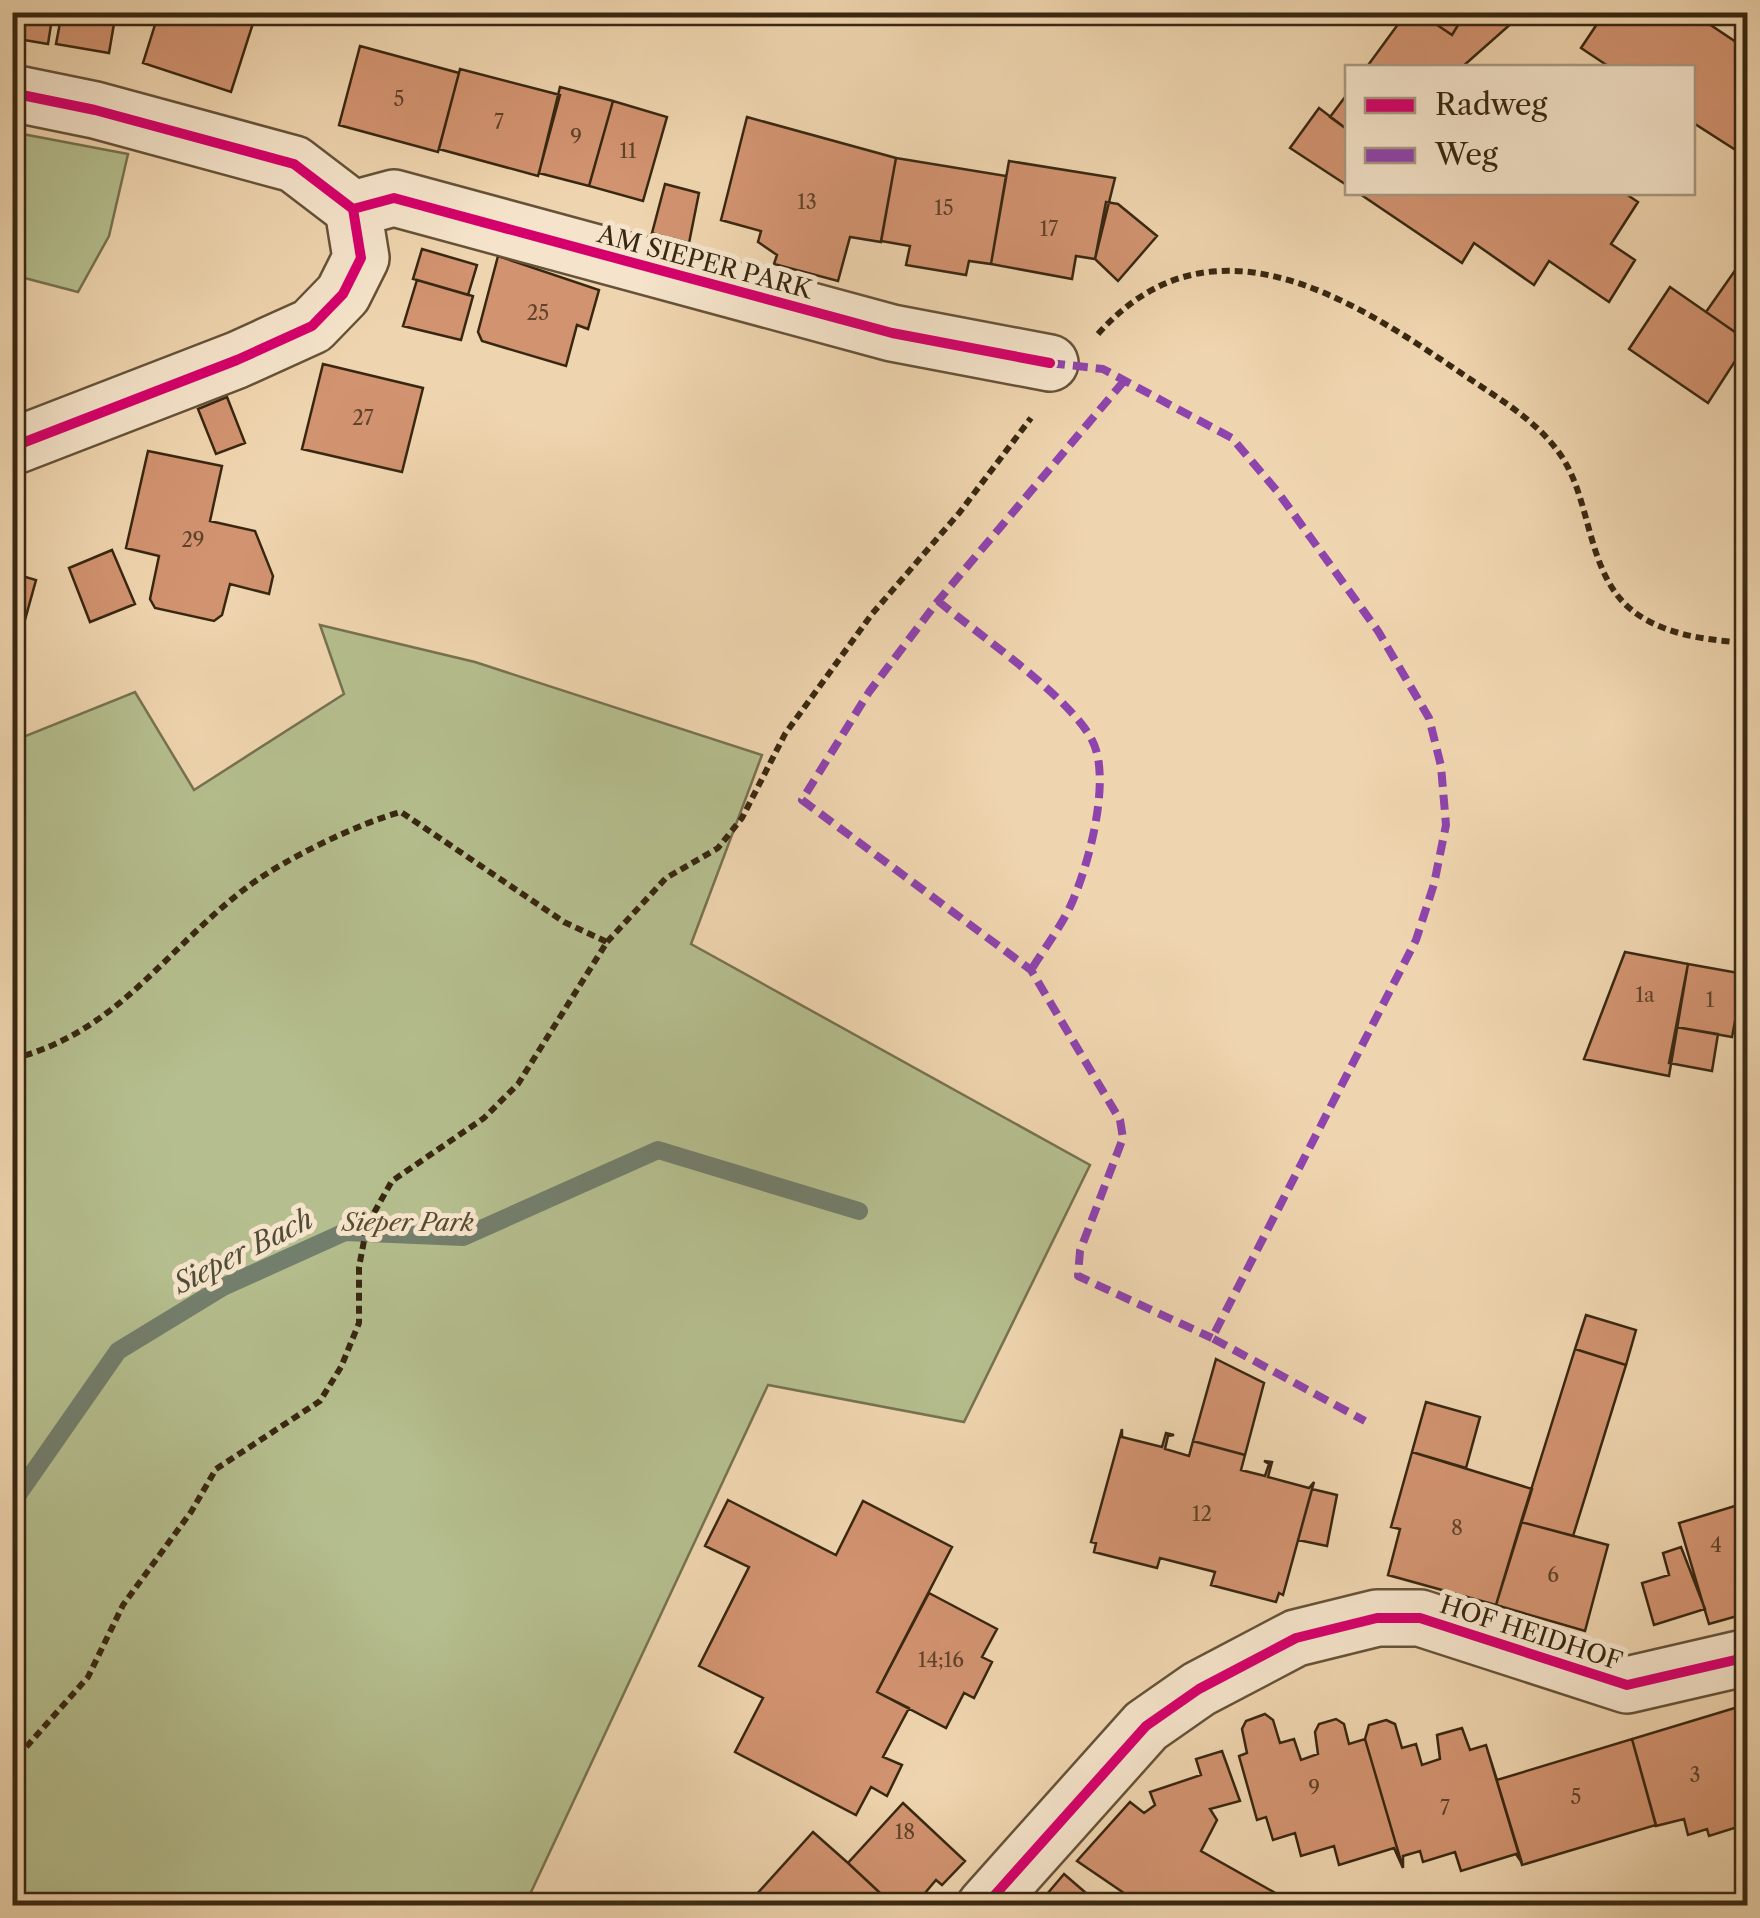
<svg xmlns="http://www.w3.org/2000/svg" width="1760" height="1918" font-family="'Libre Caslon Text',serif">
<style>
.green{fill:#b5be8e;stroke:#767250;stroke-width:2.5}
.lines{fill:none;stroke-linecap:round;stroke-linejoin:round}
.stream{stroke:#737f6d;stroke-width:18}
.building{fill:#d29370;stroke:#382711;stroke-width:2.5}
.minor-casing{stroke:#665238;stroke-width:60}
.path{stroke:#382711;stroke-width:6;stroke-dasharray:8 5;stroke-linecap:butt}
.minor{stroke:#f5e4cb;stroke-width:55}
.quiet{stroke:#8e44ad;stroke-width:8;stroke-dasharray:15 8;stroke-linecap:butt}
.cycleway-casing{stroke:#f5e4cb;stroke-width:16}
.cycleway{stroke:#d6006c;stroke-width:10}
.labels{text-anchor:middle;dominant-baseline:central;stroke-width:10;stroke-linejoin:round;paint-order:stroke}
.number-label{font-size:20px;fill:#5e4229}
.street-label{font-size:25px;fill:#382711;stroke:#f5e4cb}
.park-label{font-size:25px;font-style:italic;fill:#574d30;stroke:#f5e4cb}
.water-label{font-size:28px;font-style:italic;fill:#504c37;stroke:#f5e4cb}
</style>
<rect width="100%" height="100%" fill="#efd5af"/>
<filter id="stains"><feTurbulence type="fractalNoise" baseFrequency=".002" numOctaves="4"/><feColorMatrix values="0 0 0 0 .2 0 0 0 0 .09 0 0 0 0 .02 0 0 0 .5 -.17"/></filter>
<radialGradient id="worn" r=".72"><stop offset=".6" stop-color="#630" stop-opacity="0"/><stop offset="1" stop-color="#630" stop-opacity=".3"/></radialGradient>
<path class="green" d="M 12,132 L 128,154 L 109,236 L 78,292 L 13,275 Z
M 320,625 L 475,662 L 762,755 L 691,944 L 1090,1165 L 964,1422 L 768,1385 L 525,1905 L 13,1905 L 13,741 L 135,692 L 194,790 L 344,694 Z"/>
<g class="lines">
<path class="stream" d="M 12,1503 L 118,1351 L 223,1287 L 345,1232 L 463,1237 L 658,1150 L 859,1211"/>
</g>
<path class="building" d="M 12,12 L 53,12 L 48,44 L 12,38 Z
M 62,12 L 116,12 L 109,53 L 56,44 Z
M 159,12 L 256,14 L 231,92 L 143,63 Z
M 1407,12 L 1418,12 L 1452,35 L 1466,12 L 1502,12 L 1513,22 L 1461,68 L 1366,68 Z
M 1418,12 L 1466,12 L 1452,35 Z
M 1605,12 L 1691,12 L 1748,50 L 1748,158 L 1692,122 L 1692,68 L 1611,68 L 1581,48 Z
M 360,46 L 459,73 L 438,152 L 339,125 Z
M 460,69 L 560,95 L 538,176 L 439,149 Z
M 560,87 L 613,101 L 589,186 L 539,173 Z
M 1348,93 L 1348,130 L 1330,117 Z
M 613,101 L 667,117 L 643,201 L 589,186 Z
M 1319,108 L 1348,130 L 1348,186 L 1290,148 Z
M 747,117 L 896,158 L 881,242 L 850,237 L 838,281 L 774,264 L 777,255 L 758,242 L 761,231 L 721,220 Z
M 896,158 L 1006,176 L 991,264 L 969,261 L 966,275 L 906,265 L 910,246 L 881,241 Z
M 1009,161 L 1115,178 L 1095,259 L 1076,256 L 1072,279 L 991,264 Z
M 665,184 L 699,193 L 689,243 L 652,233 Z
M 1357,192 L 1623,192 L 1638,202 L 1611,244 L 1635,260 L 1609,302 L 1549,261 L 1534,285 L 1474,243 L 1462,263 Z
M 1106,202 L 1118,204 L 1157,236 L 1118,281 L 1095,259 Z
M 422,249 L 477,265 L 468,295 L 413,279 Z
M 1748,252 L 1748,341 L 1706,312 Z
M 498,256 L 599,290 L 588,329 L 577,325 L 566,366 L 482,341 L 478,332 Z
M 417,280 L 473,296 L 461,340 L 403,326 Z
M 1670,287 L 1748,341 L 1708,403 L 1629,349 Z
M 323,364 L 423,388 L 402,472 L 302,449 Z
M 227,397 L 245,443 L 216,454 L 198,409 Z
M 148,451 L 222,466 L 210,521 L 255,531 L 273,576 L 269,594 L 230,584 L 222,615 L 214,621 L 155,608 L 150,599 L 159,556 L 126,548 Z
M 112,550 L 135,604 L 90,622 L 69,568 Z
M 12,573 L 36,580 L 13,663 L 12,663 Z
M 1625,952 L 1688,964 L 1669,1076 L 1584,1059 Z
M 1688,964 L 1744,974 L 1732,1037 L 1676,1027 Z
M 1676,1027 L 1718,1034 L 1712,1071 L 1669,1063 Z
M 1586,1315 L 1636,1330 L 1626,1365 L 1575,1349 Z
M 1575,1349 L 1626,1365 L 1573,1536 L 1521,1522 Z
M 1216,1359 L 1264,1383 L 1245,1455 L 1193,1441 Z
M 1426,1402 L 1480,1417 L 1466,1468 L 1412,1452 Z
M 1122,1429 L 1122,1437 L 1162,1447 L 1166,1433 L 1174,1435 L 1168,1436 L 1165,1449 L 1189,1456 L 1193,1441 L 1245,1455 L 1241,1470 L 1265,1476 L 1269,1464 L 1264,1461 L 1272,1462 L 1268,1477 L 1309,1488 L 1314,1482 L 1283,1595 L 1279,1593 L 1276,1602 L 1211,1585 L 1215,1572 L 1160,1558 L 1157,1568 L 1094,1552 L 1096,1543 L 1091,1542 Z
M 1412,1452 L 1532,1489 L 1496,1605 L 1388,1575 L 1400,1529 L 1391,1527 Z
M 1312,1489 L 1337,1495 L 1327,1546 L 1298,1540 Z
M 728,1500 L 836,1555 L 863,1501 L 952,1547 L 877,1692 L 909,1708 L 883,1757 L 902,1765 L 887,1796 L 871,1787 L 856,1815 L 735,1752 L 763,1698 L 699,1666 L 749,1567 L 705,1546 Z
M 1748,1502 L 1748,1613 L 1709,1624 L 1679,1523 Z
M 1521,1522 L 1608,1545 L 1585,1631 L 1496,1605 Z
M 1681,1547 L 1705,1609 L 1654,1625 L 1642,1583 L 1669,1575 L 1663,1553 Z
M 929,1593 L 997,1629 L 982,1657 L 992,1662 L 974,1698 L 964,1693 L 946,1728 L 877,1692 Z
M 1748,1704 L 1748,1810 L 1739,1812 L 1744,1825 L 1709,1836 L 1707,1829 L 1688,1835 L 1684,1819 L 1656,1826 L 1632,1739 Z
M 1265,1714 L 1273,1720 L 1280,1743 L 1294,1739 L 1301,1760 L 1318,1754 L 1315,1732 L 1319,1724 L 1336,1719 L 1344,1724 L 1349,1744 L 1365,1739 L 1403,1868 L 1394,1848 L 1339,1865 L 1334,1846 L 1301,1856 L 1295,1833 L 1273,1840 L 1266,1817 L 1257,1820 L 1239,1756 L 1247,1753 L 1242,1729 L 1246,1721 Z
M 1386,1720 L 1395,1724 L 1402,1748 L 1416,1744 L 1422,1765 L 1440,1759 L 1437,1735 L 1462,1728 L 1470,1750 L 1486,1745 L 1522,1863 L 1516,1854 L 1461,1871 L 1455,1852 L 1423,1862 L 1420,1851 L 1403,1856 L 1403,1868 L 1365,1739 L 1369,1725 Z
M 1632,1739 L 1656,1825 L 1522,1865 L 1486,1745 L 1497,1780 Z
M 1222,1751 L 1240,1801 L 1210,1809 L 1217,1820 L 1201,1851 L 1277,1894 L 1270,1906 L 1143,1906 L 1077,1861 L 1130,1802 L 1144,1813 L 1155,1805 L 1150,1792 L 1201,1775 L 1196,1759 Z
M 903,1803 L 965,1861 L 942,1885 L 936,1880 L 914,1906 L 894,1906 L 848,1863 Z
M 813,1832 L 848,1863 L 894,1906 L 746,1906 Z
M 1064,1874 L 1101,1906 L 1037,1906 Z"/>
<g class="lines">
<g class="minor-casing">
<path id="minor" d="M 12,93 L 95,110 L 294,164 L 353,209 L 361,258 L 343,294 L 312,326 L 237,360 L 12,447
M 353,209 L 394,198 L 892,333 L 1050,363
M 985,1906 L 1146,1726 L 1199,1689 L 1296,1638 L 1377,1618 L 1420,1618 L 1627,1685 L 1748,1657"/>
</g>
<path class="path" d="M 1098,334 C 1208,210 1345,294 1455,369 C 1491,394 1534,417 1560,454 C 1591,498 1586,567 1627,606 C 1659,635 1706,640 1748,643
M 607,942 L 666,878 L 718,848 L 742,818 L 785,734 L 872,614 L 960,512 L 1031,418
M 12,1059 C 120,1032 166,947 250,885 C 285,859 359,823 401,812 L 564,922 L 607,942 L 518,1084 L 484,1118 L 392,1181 L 367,1225 L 359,1267 L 359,1323 L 341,1367 L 320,1401 L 216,1469 L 191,1512 L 123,1605 L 88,1677 L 12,1763"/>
<use href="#minor" class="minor"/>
<path class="quiet" d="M 1050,363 L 1103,369 L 1232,438 L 1277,491 L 1378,631 L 1429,718 L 1441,766 L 1446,825 L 1434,884 L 1416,940 L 1212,1338 L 1365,1421
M 1124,381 L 938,601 L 869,692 L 802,800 L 1031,970 L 1120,1120 L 1123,1138 L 1080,1251 L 1078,1276 L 1212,1338
M 938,601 C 978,634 1070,697 1092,740 C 1113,779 1087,873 1068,911 C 1057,932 1043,951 1031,970"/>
<g class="cycleway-casing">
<path id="cycleway" d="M 12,93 L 95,110 L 294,164 L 353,209 L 361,258 L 343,294 L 312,326 L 237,360 L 12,447
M 353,209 L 394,198 L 892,333 L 1050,363
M 985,1906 L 1146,1726 L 1199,1689 L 1296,1638 L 1377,1618 L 1420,1618 L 1627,1685 L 1748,1657"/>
</g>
<use href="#cycleway" class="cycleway"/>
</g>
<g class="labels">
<g class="number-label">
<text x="399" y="99">5</text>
<text x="499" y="122">7</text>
<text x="576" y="137">9</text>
<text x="628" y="151">11</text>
<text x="807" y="202">13</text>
<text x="944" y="208">15</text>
<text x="1049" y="229">17</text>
<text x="538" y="313">25</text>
<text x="363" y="418">27</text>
<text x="193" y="540">29</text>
<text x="1645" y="995">1a</text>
<text x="1710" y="1000">1</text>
<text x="1202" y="1514">12</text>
<text x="1457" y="1528">8</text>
<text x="1716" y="1545">4</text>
<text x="1553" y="1575">6</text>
<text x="941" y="1660">14;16</text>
<text x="1695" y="1775">3</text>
<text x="1314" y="1788">9</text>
<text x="1576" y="1797">5</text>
<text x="1445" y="1808">7</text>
<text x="905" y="1832">18</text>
</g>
<g class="street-label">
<text transform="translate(705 262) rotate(15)">AM SIEPER PARK</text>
<text transform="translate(1531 1633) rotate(18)">HOF HEIDHOF</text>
</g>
<g class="park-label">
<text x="408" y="1222">Sieper Park</text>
</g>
<g class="water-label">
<text transform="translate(243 1251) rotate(-27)">Sieper Bach</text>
</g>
</g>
<rect width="1760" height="1918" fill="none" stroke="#efd5af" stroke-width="50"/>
<rect x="15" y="15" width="1730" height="1888" fill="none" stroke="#382711" stroke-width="5"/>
<rect x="25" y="25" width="1710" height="1868" fill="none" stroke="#382711" stroke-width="2.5"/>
<rect x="1345" y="65" width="350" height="130" fill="#f5e4cb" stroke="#a99881" stroke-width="2.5"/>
<rect x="1365" y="98" width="50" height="15" fill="#d6006c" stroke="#a99881" stroke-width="2.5"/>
<text x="1435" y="115" font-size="30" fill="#382711">Radweg</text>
<rect x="1365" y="148" width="50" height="15" fill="#8e44ad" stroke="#a99881" stroke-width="2.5"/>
<text x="1435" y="165" font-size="30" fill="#382711">Weg</text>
<rect width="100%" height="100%" filter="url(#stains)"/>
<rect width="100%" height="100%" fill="url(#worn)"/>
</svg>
